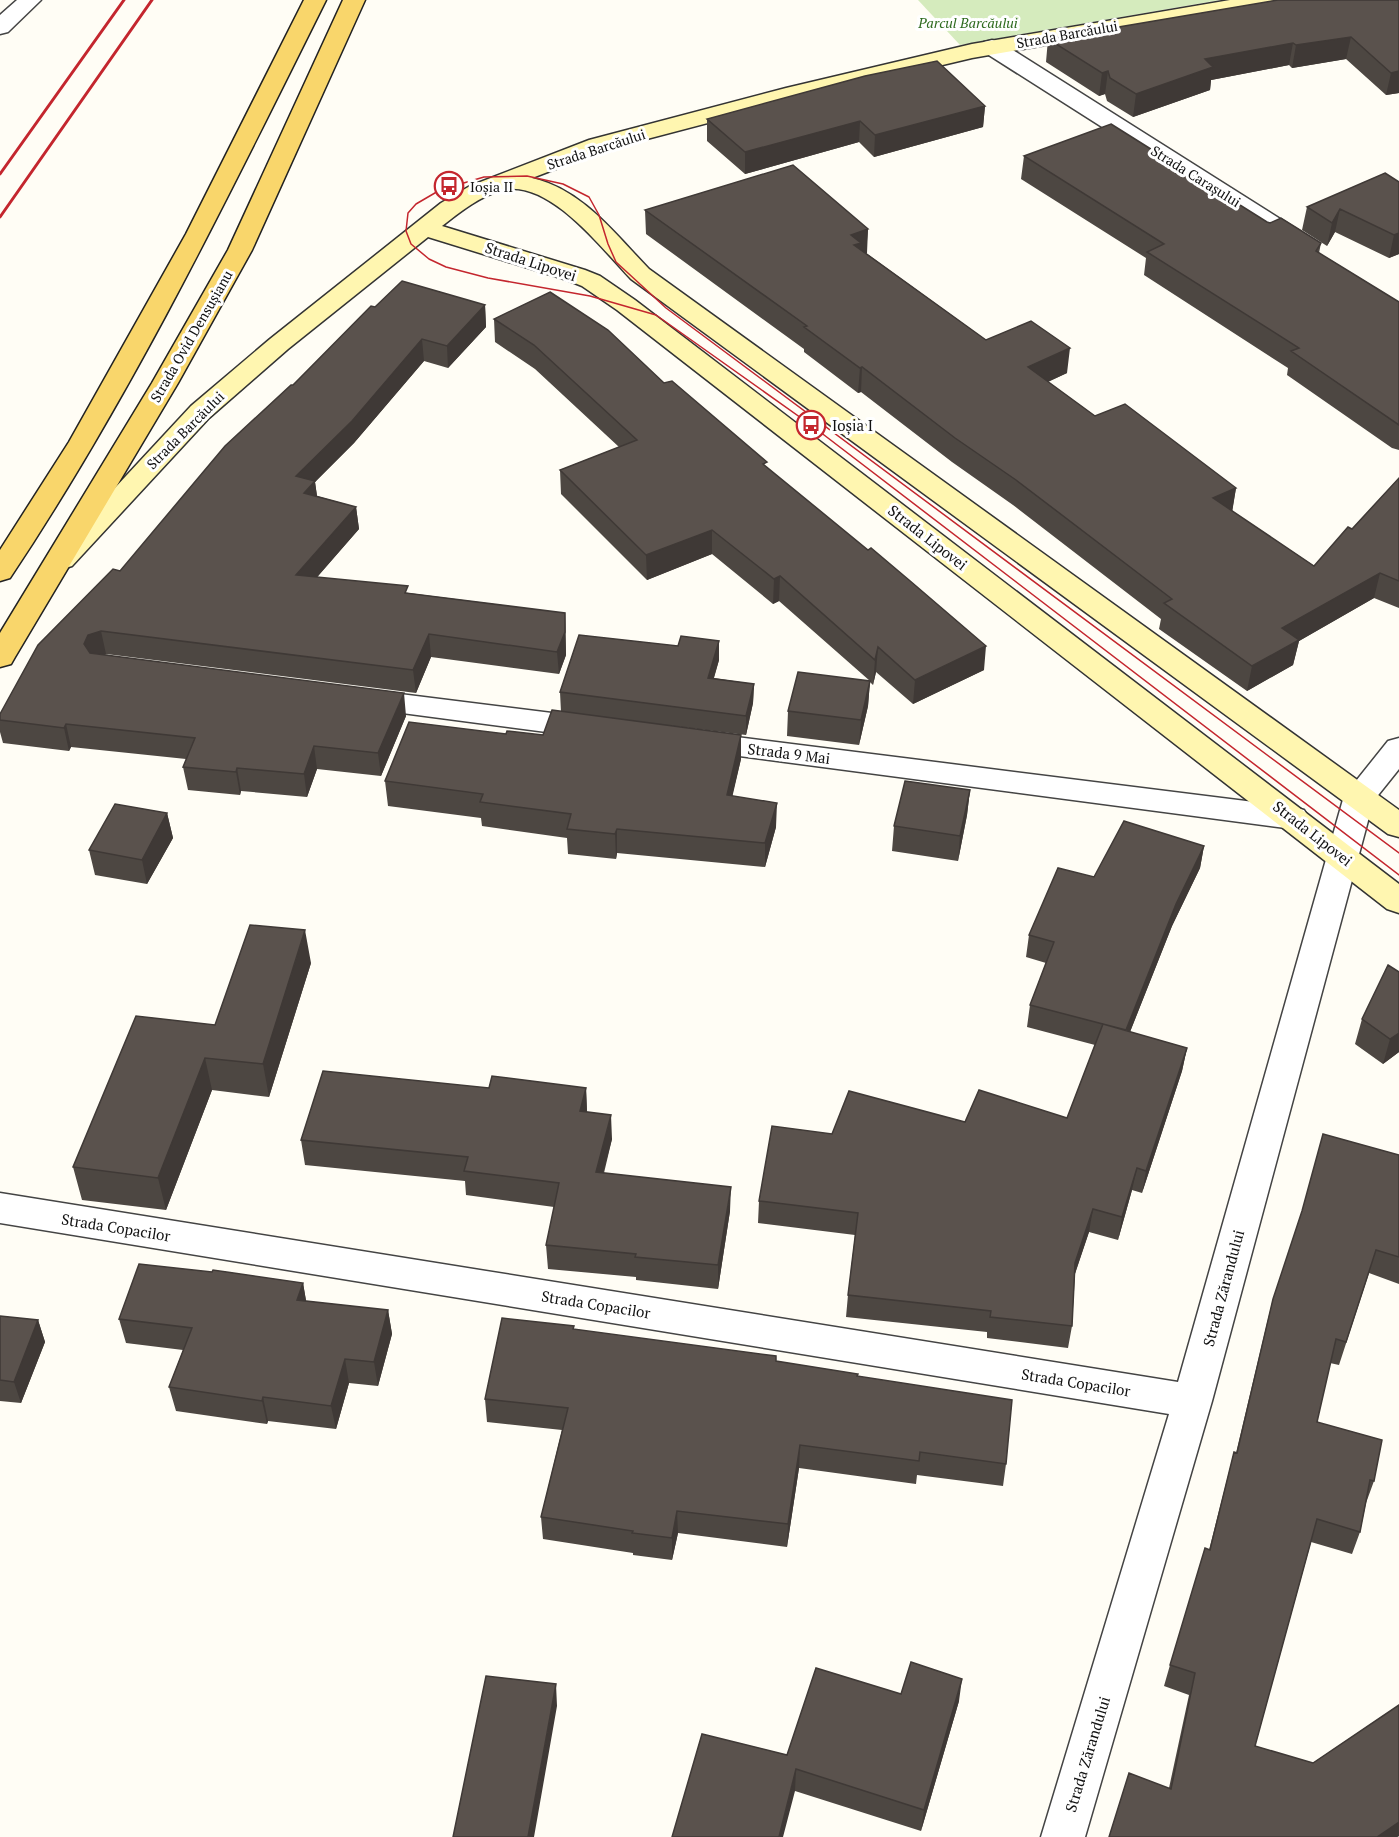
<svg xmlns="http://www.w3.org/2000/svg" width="1399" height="1837" font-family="'PT Serif',serif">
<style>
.green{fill:#d5ebbd}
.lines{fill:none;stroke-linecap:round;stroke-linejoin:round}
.street-casing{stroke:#444;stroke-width:3}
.secondary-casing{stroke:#333;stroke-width:3}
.primary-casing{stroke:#222;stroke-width:3}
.street{fill:#fff;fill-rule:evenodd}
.secondary{fill:#fff6b0;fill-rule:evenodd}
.primary{fill:#f9d66b;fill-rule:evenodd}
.tram{stroke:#c4262e;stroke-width:1.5}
.rail{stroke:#c4262e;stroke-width:3}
.wall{fill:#4d4742}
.shaded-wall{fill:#3f3936}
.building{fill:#5a524d;stroke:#3f3936;stroke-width:1.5}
.labels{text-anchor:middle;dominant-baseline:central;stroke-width:6;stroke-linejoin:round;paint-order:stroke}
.far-park-label{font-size:14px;font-style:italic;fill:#2f6b1f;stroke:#fff}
.far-street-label{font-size:14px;fill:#111;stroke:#fff}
.far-poi-label{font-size:14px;fill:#111;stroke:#fff;text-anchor:start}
.street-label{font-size:15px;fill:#111;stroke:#fff}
.poi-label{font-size:15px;fill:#111;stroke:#fff;text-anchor:start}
</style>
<rect width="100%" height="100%" fill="#fffdf5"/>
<path class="green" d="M 918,0 L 1220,0 L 960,45 Z"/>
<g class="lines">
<g class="street-casing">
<path id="street" d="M 17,0 L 41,0 L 8,32 L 0,34 L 0,15 Z
M 992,40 L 1000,42 L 1315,241 L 1318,246 L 1315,251 L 1306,253 L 1297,251 L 984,52 L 981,47 L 984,42 Z
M 360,689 L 592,718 L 603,721 L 607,728 L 603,735 L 592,738 L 349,706 L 345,699 L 349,692 Z
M 697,732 L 1293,807 L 1304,810 L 1309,818 L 1304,826 L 1293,829 L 686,749 L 682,742 L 686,735 Z
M 1399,738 L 1399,769 L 1375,799 L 1369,817 L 1212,1401 L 1085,1837 L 1041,1837 L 1169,1414 L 0,1223 L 0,1193 L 1178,1382 L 1344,796 L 1388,741 Z"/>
</g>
<g class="secondary-casing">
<path id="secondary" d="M 1230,0 L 1278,0 L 1275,5 L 1267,6 L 972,58 L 799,99 L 605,150 L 532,178 C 583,190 614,233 649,269 L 1399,810 L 1399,837 L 1388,834 L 631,279 C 603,250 549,178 502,190 C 480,196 460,212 442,226 L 585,270 L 600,276 L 635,300 L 1399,884 L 1399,913 L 1387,909 L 617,310 L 582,286 L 567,280 L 428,237 L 288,349 L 209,418 L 72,566 L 62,569 L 52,566 L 48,560 L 191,406 L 270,339 L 441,203 L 470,186 L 589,140 L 786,88 L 972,44 Z"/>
</g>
<g class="primary-casing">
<path id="primary" d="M 304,0 L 326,0 C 228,197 132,395 10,578 L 0,581 L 0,550 L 69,442 L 186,234 Z
M 343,0 L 365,0 L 252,250 L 178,383 L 15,657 L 11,664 L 0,667 L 0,633 L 152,383 L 228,250 Z"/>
</g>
<use href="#street" class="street"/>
<use href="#secondary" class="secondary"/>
<use href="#primary" class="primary"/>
<path class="tram" d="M 1399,853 L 666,308 L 616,262 L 608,244 L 599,215 L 589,197 L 563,184 L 527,176 L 484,177 L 440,190 L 416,204 L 408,213 L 406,231 L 411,244 L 429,259 L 446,267 L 488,278 L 590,296 L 656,315 L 811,425 L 1399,875"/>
<path class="rail" d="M 0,174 L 124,0
M 0,217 L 152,0"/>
</g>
<path class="wall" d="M 1399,0 L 1399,93 L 1386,95 L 1346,59 L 1292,68 L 1289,65 L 1211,80 L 1210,90 L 1133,117 L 1107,101 L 1105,94 L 1099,96 L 1046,62 L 1048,39 Z
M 985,106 L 983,127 L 874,157 L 859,142 L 745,174 L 707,141 L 707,119 Z
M 1024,156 L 1267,222 L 1321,243 L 1319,253 L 1399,302 L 1399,450 L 1392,448 L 1287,375 L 1288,368 L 1144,275 L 1146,258 L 1021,179 Z
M 1399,182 L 1399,254 L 1389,258 L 1335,232 L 1327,246 L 1302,230 L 1307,207 Z
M 645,210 L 868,229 L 866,253 L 986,340 L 1067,373 L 1048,382 L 1095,416 L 1236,488 L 1232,511 L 1314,566 L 1352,529 L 1399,478 L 1399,608 L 1374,598 L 1299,641 L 1293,665 L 1247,691 L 1159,629 L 1161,619 L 1013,505 L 952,462 L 861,392 L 858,393 L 804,352 L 804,349 L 646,234 Z
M 485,305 L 486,327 L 448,368 L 424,361 L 354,443 L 315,482 L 317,496 L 356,507 L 359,529 L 317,577 L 409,593 L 565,613 L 566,655 L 559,674 L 431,657 L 416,693 L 106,654 L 104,654 L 406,716 L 381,776 L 317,769 L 307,797 L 241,791 L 240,795 L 188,790 L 183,767 L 186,759 L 71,747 L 69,751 L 3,743 L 0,732 L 0,714 L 120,571 L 293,385 L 375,307 Z
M 494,319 L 664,383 L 767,468 L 984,670 L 913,704 L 876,672 L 873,685 L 870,682 L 868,706 L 859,745 L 787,736 L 788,711 L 870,681 L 779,601 L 773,604 L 712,554 L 647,580 L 561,494 L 560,470 L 619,447 L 535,369 L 495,342 Z
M 719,641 L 719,660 L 714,678 L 754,684 L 753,703 L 746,735 L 601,717 L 741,735 L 741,759 L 732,796 L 776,827 L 765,867 L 617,853 L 616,859 L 568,854 L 567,838 L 482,826 L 481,818 L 388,806 L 385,781 L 506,734 L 543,735 L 561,712 L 560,692 L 678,646 Z
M 970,790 L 967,815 L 958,861 L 892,851 L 894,826 Z
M 167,813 L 173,838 L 147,884 L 95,875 L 89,850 Z
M 1204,846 L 1200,868 L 1172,926 L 1130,1032 L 1187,1048 L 1182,1071 L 1142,1193 L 1132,1190 L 1118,1240 L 1089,1232 L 1075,1274 L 1072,1326 L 1068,1348 L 987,1338 L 987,1332 L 846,1317 L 848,1295 L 855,1235 L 758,1223 L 759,1201 L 832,1134 L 965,1122 L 1067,1118 L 1095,1045 L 1027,1027 L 1030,1005 L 1046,963 L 1026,957 L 1029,935 L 1094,877 Z
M 311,963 L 269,1097 L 212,1090 L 166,1210 L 82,1200 L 73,1167 L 215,1025 Z
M 1399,972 L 1399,1052 L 1383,1064 L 1355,1044 L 1362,1019 Z
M 489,1088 L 586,1088 L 587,1112 L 612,1139 L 604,1173 L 730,1211 L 718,1289 L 636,1280 L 636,1277 L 548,1269 L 546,1245 L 554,1207 L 466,1195 L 465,1181 L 305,1165 L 301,1140 Z
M 1399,1155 L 1399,1284 L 1369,1273 L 1339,1365 L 1330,1363 L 1317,1422 L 1374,1481 L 1366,1503 L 1360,1532 L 1352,1554 L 1311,1542 L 1255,1746 L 1313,1763 L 1399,1705 L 1399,1836 L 1397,1837 L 1109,1837 L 1169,1788 L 1189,1695 L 1164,1686 L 1170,1665 L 1209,1550 L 1234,1452 L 1236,1453 L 1267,1323 L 1273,1299 Z
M 303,1283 L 306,1301 L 388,1310 L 392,1334 L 378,1386 L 349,1383 L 336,1429 L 268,1421 L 267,1424 L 176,1411 L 169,1387 L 183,1350 L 126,1343 L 119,1319 Z
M 0,1316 L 38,1320 L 45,1342 L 21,1403 L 0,1401 Z
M 574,1326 L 574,1329 L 776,1361 L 857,1376 L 1006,1464 L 1003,1486 L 917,1475 L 916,1484 L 799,1468 L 787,1547 L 678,1533 L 672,1560 L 633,1555 L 633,1553 L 543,1539 L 541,1517 L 562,1430 L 487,1422 L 485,1399 Z
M 901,1694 L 959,1701 L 921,1831 L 795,1791 L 787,1755 Z"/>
<path class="shaded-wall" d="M 1351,37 L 1346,59 L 1292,68 L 1296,45 Z
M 1293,43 L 1289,65 L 1211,80 L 1210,90 L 1133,117 L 1136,94 L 1205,59 Z
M 1108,71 L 1105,94 L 1099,96 L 1102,73 Z
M 1399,71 L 1399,93 L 1386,95 L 1391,73 Z
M 985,106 L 983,127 L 874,157 L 875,135 Z
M 860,121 L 859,142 L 745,174 L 745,152 Z
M 1340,209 L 1335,232 L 1327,246 L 1332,223 Z
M 868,229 L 867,253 L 854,258 L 851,235 Z
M 1399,233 L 1399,254 L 1389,258 L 1394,235 Z
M 485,305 L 486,327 L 448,368 L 447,346 Z
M 422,339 L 424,361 L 354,443 L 315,482 L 318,503 L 307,515 L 296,476 Z
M 1070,348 L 1067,373 L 1025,392 L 1028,367 Z
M 862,367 L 861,392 L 858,393 L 860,368 Z
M 1236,488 L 1232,513 L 1213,498 Z
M 356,507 L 359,529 L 299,598 L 296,575 Z
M 712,530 L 712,554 L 647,580 L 646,555 Z
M 1380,573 L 1374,598 L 1299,641 L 1293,665 L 1247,691 L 1252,666 L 1282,628 Z
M 780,576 L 779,601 L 773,604 L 774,579 Z
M 565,613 L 566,655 L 559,674 L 557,652 Z
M 101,631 L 106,654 L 93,658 L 84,644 L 88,635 Z
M 429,634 L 431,657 L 416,693 L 413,670 Z
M 719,641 L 719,660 L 708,697 L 708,678 Z
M 986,646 L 984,670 L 913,704 L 915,680 Z
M 878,647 L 876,672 L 873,685 L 875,660 Z
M 870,681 L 868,706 L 859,745 L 861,720 Z
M 754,684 L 753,703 L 746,735 L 746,716 Z
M 404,693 L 406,716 L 381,776 L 378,753 Z
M 66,724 L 71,747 L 69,751 L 64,728 Z
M 741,735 L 741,759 L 727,820 L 727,795 Z
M 314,746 L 317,769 L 307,797 L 304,774 Z
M 237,768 L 241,791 L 240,795 L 236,772 Z
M 970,790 L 967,815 L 958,861 L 960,836 Z
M 777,803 L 776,827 L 765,867 L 765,843 Z
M 167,813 L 173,838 L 147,884 L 142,860 Z
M 617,829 L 617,853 L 616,859 L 615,834 Z
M 1204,846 L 1200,868 L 1172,926 L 1122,1052 L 1126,1030 L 1176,904 Z
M 305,930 L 311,963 L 269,1097 L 263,1064 Z
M 1399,1033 L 1399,1052 L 1383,1064 L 1390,1039 Z
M 1187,1048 L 1182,1071 L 1142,1193 L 1146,1171 Z
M 205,1058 L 212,1090 L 166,1210 L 158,1178 Z
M 586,1088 L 587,1112 L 580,1111 Z
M 611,1115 L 612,1139 L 597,1196 L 596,1172 Z
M 1137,1168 L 1132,1190 L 1118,1240 L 1122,1217 Z
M 731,1187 L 730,1211 L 718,1289 L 718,1265 Z
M 1093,1209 L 1089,1232 L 1071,1285 L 1075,1263 Z
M 303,1283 L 307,1306 L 297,1300 Z
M 388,1310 L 392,1334 L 378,1386 L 374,1362 Z
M 38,1320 L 45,1342 L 21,1403 L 14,1382 Z
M 345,1359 L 349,1383 L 336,1429 L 331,1406 Z
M 263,1397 L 268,1421 L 267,1424 L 262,1401 Z
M 800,1445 L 799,1468 L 787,1547 L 788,1524 Z
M 677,1511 L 678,1533 L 672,1560 L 672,1538 Z
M 962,1679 L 959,1701 L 921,1831 L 924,1810 Z
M 556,1684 L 557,1706 L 534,1837 L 528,1837 Z
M 796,1769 L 795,1791 L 783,1837 L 779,1837 Z
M 1399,1822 L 1399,1836 L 1397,1837 L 1377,1837 Z"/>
<path class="building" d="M 1278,0 L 1399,0 L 1399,71 L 1391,73 L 1351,37 L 1296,45 L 1293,43 L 1205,59 L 1213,67 L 1136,94 L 1110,78 L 1108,71 L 1102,73 L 1048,39 Z
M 937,61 L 985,106 L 875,135 L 860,121 L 745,152 L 707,119 L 865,76 Z
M 1111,124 L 1267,222 L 1270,223 L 1281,218 L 1321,243 L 1316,251 L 1399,302 L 1399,425 L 1291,351 L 1299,348 L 1147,252 L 1164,244 L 1024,156 Z
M 793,165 L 868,229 L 851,235 L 861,243 L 854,245 L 986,340 L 1031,321 L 1070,348 L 1028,367 L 1095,416 L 1125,404 L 1236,488 L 1213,498 L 1314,566 L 1348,527 L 1352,529 L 1399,478 L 1399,581 L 1380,573 L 1282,628 L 1299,640 L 1252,666 L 1164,603 L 1172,599 L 1016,480 L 955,438 L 862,367 L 860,368 L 804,327 L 807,326 L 645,210 Z
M 1385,173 L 1399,182 L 1399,233 L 1394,235 L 1340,209 L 1332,223 L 1307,207 Z
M 402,281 L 485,305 L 447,346 L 422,339 L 352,421 L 296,476 L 315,481 L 304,493 L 356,507 L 296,575 L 408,586 L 405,593 L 565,613 L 565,632 L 557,652 L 429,634 L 413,670 L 101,631 L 88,635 L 84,644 L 90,653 L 404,693 L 378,753 L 314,746 L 304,774 L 237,768 L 236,772 L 183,767 L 195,738 L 66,724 L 64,728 L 0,720 L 0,714 L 38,645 L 113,569 L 120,571 L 225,446 L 291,385 L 293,385 L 371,306 L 375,307 Z
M 550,292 L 608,330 L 664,383 L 672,381 L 767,462 L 763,464 L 868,550 L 871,548 L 909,580 L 986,646 L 915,680 L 878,647 L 875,660 L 780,576 L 774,579 L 712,530 L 646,555 L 560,470 L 637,440 L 534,345 L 494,319 Z
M 579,635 L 678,646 L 681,636 L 719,641 L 708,678 L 754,684 L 746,716 L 560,692 Z
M 798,672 L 870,681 L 861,720 L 788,711 Z
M 552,710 L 741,735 L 727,795 L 777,803 L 765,843 L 617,829 L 615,834 L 567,829 L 571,814 L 480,802 L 483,794 L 385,781 L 409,722 L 506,734 L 507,731 L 543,735 Z
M 905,781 L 970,790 L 960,836 L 894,826 Z
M 115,804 L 167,813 L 142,860 L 89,850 Z
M 1124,821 L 1204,846 L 1176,904 L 1126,1030 L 1030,1005 L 1054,942 L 1029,935 L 1058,868 L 1094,877 Z
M 250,925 L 305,930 L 263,1064 L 205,1058 L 158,1178 L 73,1167 L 136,1016 L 215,1025 Z
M 1388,965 L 1399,972 L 1399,1033 L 1390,1039 L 1362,1019 Z
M 1103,1024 L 1187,1048 L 1146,1171 L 1137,1168 L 1122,1217 L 1093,1209 L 1075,1263 L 1072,1326 L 990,1317 L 991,1311 L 848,1295 L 858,1213 L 759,1201 L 772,1126 L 832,1134 L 849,1091 L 965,1122 L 979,1090 L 1067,1118 Z
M 323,1071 L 489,1088 L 492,1076 L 586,1088 L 580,1111 L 611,1115 L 596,1172 L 731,1187 L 718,1265 L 635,1257 L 636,1254 L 546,1245 L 559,1183 L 464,1171 L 468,1157 L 301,1140 Z
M 1323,1134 L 1399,1155 L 1399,1257 L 1376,1250 L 1346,1342 L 1336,1339 L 1317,1422 L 1382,1440 L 1374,1481 L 1370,1480 L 1360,1532 L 1317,1519 L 1255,1746 L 1313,1763 L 1399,1705 L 1399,1822 L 1377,1837 L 1109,1837 L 1129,1773 L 1171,1789 L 1195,1673 L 1170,1665 L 1205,1548 L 1210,1550 L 1234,1452 L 1237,1453 L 1273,1299 L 1302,1211 Z
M 139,1264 L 212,1272 L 213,1270 L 303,1283 L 297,1300 L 388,1310 L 374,1362 L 345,1359 L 331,1406 L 263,1397 L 262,1401 L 169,1387 L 192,1328 L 119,1319 Z
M 0,1316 L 38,1320 L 14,1382 L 0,1380 Z
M 502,1318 L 574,1326 L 573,1329 L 776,1356 L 776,1361 L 858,1374 L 857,1376 L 1012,1400 L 1006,1464 L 920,1452 L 919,1461 L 800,1445 L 788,1524 L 677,1511 L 672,1538 L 632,1533 L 633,1531 L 541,1517 L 568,1408 L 485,1399 Z
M 911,1662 L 962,1679 L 924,1810 L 796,1769 L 779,1837 L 672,1837 L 702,1734 L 787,1755 L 816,1668 L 901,1694 Z
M 486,1676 L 556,1684 L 528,1837 L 453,1837 Z"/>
<defs>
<g id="bus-ring" transform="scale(1.5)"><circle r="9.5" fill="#fff" stroke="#c4262e" stroke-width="1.5"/><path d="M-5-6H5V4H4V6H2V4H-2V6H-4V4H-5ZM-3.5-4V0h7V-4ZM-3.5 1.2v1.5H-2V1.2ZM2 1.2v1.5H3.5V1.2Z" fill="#c4262e"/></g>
</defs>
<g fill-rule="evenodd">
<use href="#bus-ring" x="449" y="186"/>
<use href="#bus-ring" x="811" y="425"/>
</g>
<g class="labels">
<g class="far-park-label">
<text x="968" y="22">Parcul Barcăului</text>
</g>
<g class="far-street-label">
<text transform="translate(1067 34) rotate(-10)">Strada Barcăului</text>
<text transform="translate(596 149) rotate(-18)">Strada Barcăului</text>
<text transform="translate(1196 176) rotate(32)">Strada Carașului</text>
<text transform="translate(191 336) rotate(-60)">Strada Ovid Densușianu</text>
<text transform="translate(185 430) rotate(-45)">Strada Barcăului</text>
</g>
<g class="far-poi-label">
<text x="470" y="186">Ioșia II</text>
</g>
<g class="street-label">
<text transform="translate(531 261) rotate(18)">Strada Lipovei</text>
<text transform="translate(928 537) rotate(38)">Strada Lipovei</text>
<text transform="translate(789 753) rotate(7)">Strada 9 Mai</text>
<text transform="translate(1313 833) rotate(38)">Strada Lipovei</text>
<text transform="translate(116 1227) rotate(9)">Strada Copacilor</text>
<text transform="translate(1223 1288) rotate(-75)">Strada Zărandului</text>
<text transform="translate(596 1304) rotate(9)">Strada Copacilor</text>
<text transform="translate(1076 1382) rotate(9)">Strada Copacilor</text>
<text transform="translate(1087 1754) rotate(-73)">Strada Zărandului</text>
</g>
<g class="poi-label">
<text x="832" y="425">Ioșia I</text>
</g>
</g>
</svg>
